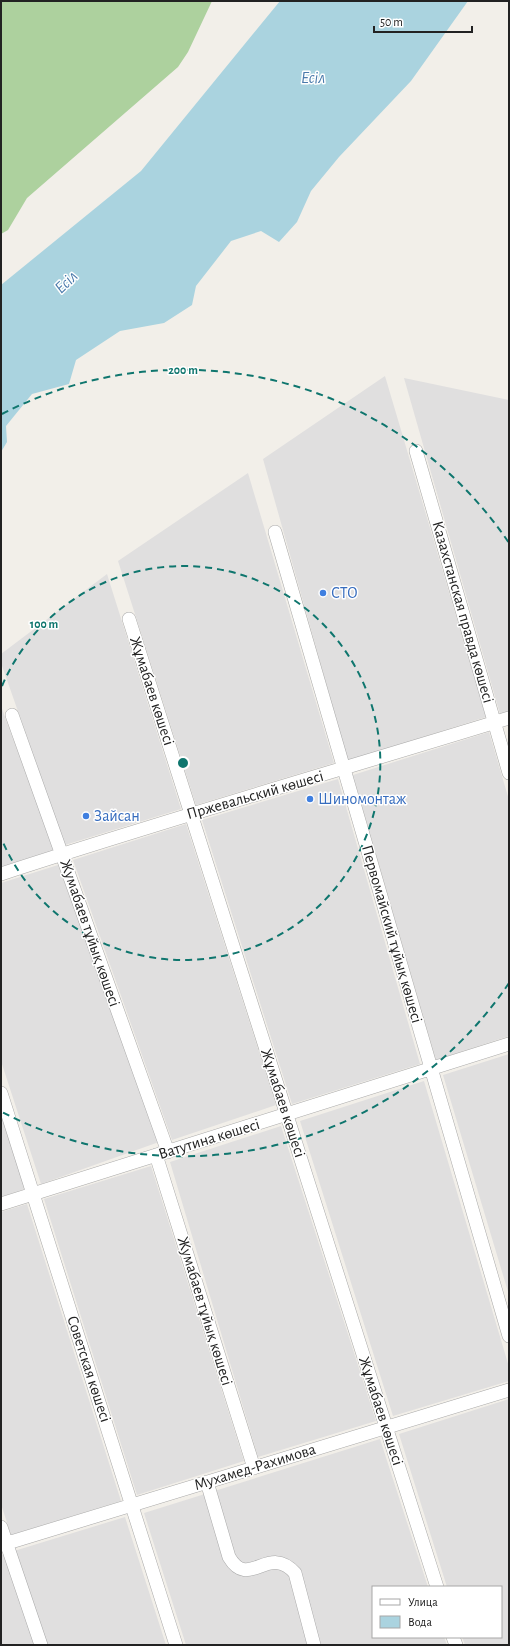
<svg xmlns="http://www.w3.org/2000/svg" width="510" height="1646" font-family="'Alegreya Sans',sans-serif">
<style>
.residential{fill:#e0dfdf}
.forest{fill:#add19e}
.water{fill:#aad3df}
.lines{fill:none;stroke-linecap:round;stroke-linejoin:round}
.minor-casing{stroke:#a9a9a9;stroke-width:14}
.minor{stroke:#fff;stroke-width:13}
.ring{fill:none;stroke:#0f766e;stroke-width:2;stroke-dasharray:7 5}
.shop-dot{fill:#3f7fe0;stroke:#fff;stroke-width:1.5}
.labels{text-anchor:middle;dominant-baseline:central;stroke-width:3;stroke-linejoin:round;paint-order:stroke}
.shop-label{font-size:16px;fill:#366cbe;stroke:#fff;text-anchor:start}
.street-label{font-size:16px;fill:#222;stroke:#fff}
.water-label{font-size:17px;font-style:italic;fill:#4a7aab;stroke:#fff}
.centre{fill:#0f766e;stroke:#fff;stroke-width:2}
.ring-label{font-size:12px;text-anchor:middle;font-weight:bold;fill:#0f766e;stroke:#fff;stroke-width:3;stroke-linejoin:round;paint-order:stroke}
</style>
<rect width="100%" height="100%" fill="#f2efe9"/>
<path class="residential" d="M 385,376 L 486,717 L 348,761 L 263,459 Z
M 404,378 L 509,400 L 509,711 L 500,714 Z
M 248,473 L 334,763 L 196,805 L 118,561 Z
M 107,574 L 181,809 L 65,845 L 1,663 L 1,654 Z
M 1,706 L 54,850 L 1,867 Z
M 489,732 L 509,800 L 509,1036 L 436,1060 L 353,775 Z
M 338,779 L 420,1064 L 292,1104 L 202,820 Z
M 186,824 L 276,1105 L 172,1140 L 73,860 Z
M 58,865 L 159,1142 L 41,1184 L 1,1061 L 1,883 Z
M 509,1054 L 509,1295 L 443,1075 Z
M 424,1081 L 509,1367 L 509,1381 L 393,1416 L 300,1121 Z
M 1,1114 L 25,1189 L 1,1197 Z
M 281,1126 L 376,1421 L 258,1457 L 170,1162 Z
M 151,1166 L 244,1461 L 137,1495 L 44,1199 Z
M 27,1204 L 121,1501 L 11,1535 L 1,1504 L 1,1212 Z
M 509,1399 L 509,1645 L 465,1645 L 462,1637 L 501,1637 L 501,1587 L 447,1587 L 399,1434 Z
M 380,1439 L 428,1587 L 373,1587 L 373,1637 L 444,1637 L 447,1645 L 186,1645 L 144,1513 Z
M 125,1517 L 166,1645 L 1,1645 L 1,1555 Z"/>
<path class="forest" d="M 1,1 L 212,1 L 188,52 L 178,67 L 27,198 L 8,230 L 1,234 Z"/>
<path class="water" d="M 280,1 L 468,1 L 411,81 L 339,157 L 311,191 L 297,222 L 279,242 L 261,231 L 231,241 L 196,286 L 192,305 L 164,323 L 120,331 L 76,360 L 69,384 L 32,394 L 6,426 L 7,442 L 1,452 L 1,285 L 141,171 Z"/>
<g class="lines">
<g class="minor-casing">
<path id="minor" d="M 416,451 L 509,773
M 275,532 L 509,1336
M 129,619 L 437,1587
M 12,715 L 168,1152
M 1,874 C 169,819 340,770 509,718
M 1,1093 L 176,1645
M 156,1155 L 254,1468
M 1,1204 L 509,1044
M 207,1482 L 229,1557 C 249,1591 268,1543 295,1573 L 314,1645
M 1,1527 L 41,1645
M 1,1545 L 509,1390
M 453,1637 L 456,1645"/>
</g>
<use href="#minor" class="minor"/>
</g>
<g class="ring">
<path d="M2 686A197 197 0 1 1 2 840"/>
<path d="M509 983A393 393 0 0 1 2 1112M2 414A393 393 0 0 1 509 543"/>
</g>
<g class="shop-dot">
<circle cx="323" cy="593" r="4"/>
<circle cx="310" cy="799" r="4"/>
<circle cx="86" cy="816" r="4"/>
</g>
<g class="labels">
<g class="shop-label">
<text x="331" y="593">СТО</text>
<text x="318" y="799">Шиномонтаж</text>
<text x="94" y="816">Зайсан</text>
</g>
<g class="street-label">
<text transform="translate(463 612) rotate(74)">Казахстанская правда көшесі</text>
<text transform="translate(152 691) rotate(72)">Жұмабаев көшесі</text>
<text transform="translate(255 795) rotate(-16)">Пржевальский көшесі</text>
<text transform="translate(90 933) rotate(71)">Жумабаев тұйық көшесі</text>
<text transform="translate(392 934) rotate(74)">Первомайский тұйық көшесі</text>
<text transform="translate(283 1103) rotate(72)">Жұмабаев көшесі</text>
<text transform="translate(209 1139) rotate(-17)">Ватутина көшесі</text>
<text transform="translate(205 1311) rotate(73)">Жумабаев тұйық көшесі</text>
<text transform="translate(89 1369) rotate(72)">Советская көшесі</text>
<text transform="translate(381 1411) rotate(72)">Жұмабаев көшесі</text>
<text transform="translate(255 1467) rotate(-17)">Мухамед-Рахимова</text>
</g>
<g class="water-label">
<text x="313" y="77">Есіл</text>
<text transform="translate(66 282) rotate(-44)">Есіл</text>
</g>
</g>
<circle cx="183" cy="763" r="6" class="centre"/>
<g class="ring-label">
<text x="183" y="374">200 m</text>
<text x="44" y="628">100 m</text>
</g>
<rect width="510" height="1646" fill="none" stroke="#222222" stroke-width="4"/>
<rect x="372" y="1586" width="130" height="52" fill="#ffffff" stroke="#a7a7a7"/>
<rect x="380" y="1599" width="20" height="6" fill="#ffffff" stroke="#a7a7a7"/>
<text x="408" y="1606" font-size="12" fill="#222222">Улица</text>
<rect x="380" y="1616" width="20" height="12" fill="#aad3df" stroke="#a7a7a7"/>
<text x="408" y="1626" font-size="12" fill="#222222">Вода</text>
<path d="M374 26v6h98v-6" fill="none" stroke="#222222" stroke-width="2"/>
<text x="380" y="26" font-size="12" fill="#222222" stroke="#ffffff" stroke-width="3" paint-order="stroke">50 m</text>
</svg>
